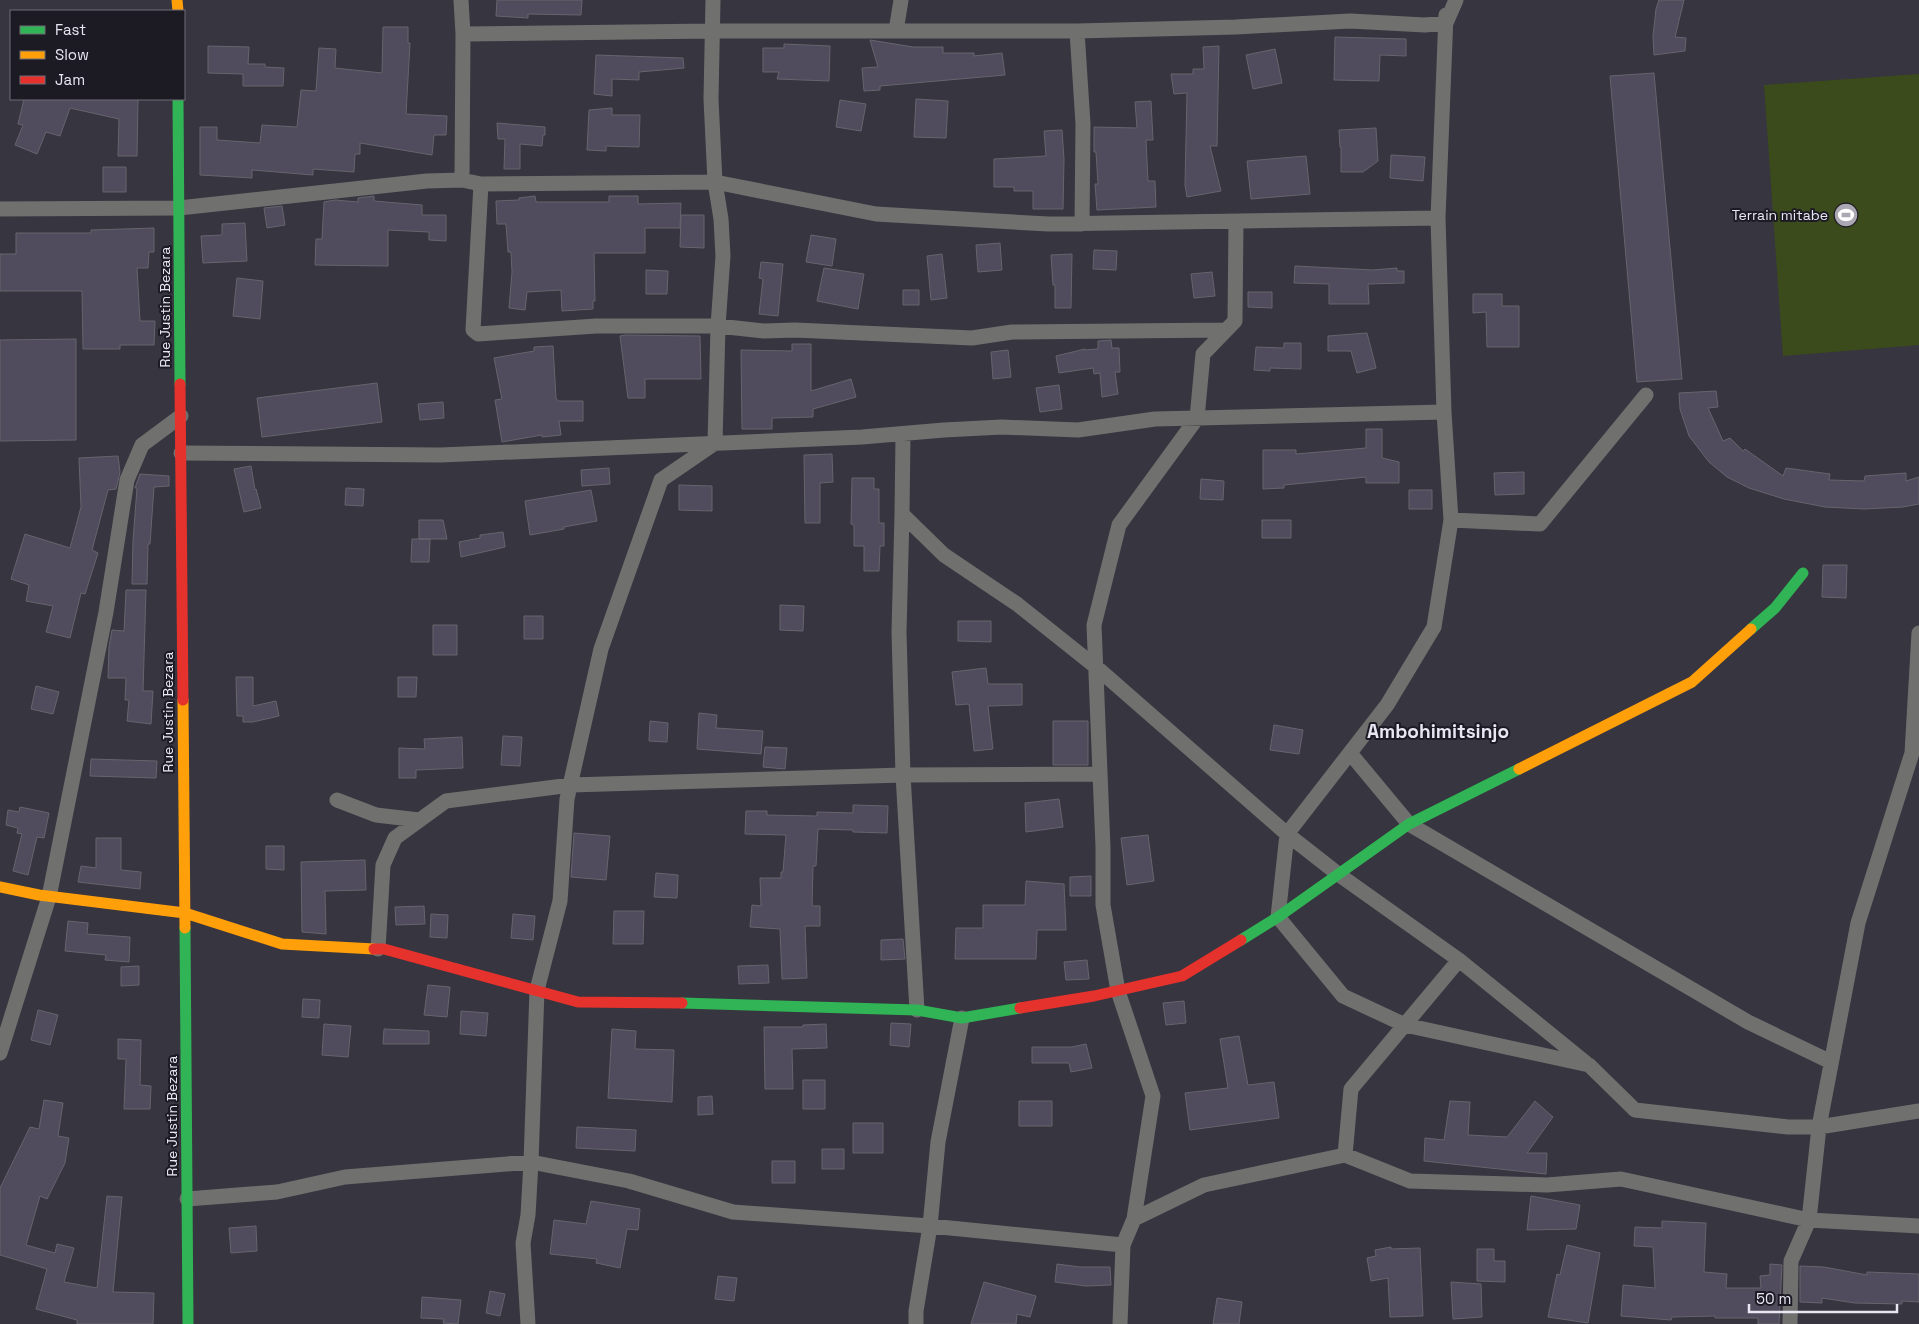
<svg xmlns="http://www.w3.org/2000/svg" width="1919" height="1324" font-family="'Space Grotesk',sans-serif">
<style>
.green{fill:#3b4b1b}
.building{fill:#504c5d;stroke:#66646d}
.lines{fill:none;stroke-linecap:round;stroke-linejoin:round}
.street{stroke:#70716f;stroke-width:15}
.fast{stroke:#30b455;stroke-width:11}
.slow{stroke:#ff9f0a;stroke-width:11}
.jam{stroke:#e5322d;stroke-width:11}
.labels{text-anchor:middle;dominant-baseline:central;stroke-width:4;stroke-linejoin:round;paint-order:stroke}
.poi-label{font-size:14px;fill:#e9e6f3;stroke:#1c1a23;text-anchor:end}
.street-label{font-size:14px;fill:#e9e6f3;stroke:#1c1a23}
.district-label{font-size:19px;font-weight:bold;fill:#e9e6f3;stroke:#1c1a23}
</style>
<rect width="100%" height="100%" fill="#37353f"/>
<path class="green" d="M 1919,74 L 1919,345 L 1783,356 L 1764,85 Z"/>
<path class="building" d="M 497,0 L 582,0 L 581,15 L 528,14 L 528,18 L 496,16 Z
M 1659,0 L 1684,0 L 1675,37 L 1686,38 L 1685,51 L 1654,55 L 1653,36 L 1656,9 Z
M 383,27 L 408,27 L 408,43 L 410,43 L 406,114 L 447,116 L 446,135 L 434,135 L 432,155 L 360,143 L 360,154 L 355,154 L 354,172 L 313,169 L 313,175 L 252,170 L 252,178 L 200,175 L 200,127 L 217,127 L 217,140 L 260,143 L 262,125 L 297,127 L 301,90 L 316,91 L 319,48 L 336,49 L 335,68 L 382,73 Z
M 1335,37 L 1406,39 L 1406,56 L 1380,55 L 1379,81 L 1334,80 Z
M 870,40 L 913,47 L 943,47 L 943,53 L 974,53 L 974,56 L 1002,53 L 1005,75 L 880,86 L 880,90 L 864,91 L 862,68 L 878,67 Z
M 784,44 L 830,46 L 829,81 L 777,79 L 779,72 L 763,72 L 763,48 L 784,48 Z
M 208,46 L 249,47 L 248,64 L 265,64 L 265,67 L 284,68 L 283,86 L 243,86 L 243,74 L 208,73 Z
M 1219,46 L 1217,146 L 1210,146 L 1221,191 L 1187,197 L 1185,185 L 1187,93 L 1174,94 L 1171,74 L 1193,74 L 1193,69 L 1204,69 L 1203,47 Z
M 1275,49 L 1282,83 L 1253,89 L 1246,55 Z
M 596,55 L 683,58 L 684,68 L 639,72 L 639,80 L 612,79 L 612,96 L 594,94 Z
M 1654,73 L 1682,379 L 1637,382 L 1610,76 Z
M 24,99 L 138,99 L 137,156 L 118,156 L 119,119 L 70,108 L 60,136 L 46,132 L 37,154 L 15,145 L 23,125 L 18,124 Z
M 916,99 L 948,101 L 946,138 L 914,137 Z
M 840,100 L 866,104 L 861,131 L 836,127 Z
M 1151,101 L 1153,140 L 1146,140 L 1148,181 L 1155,181 L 1156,207 L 1097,210 L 1095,184 L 1098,184 L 1096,152 L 1094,152 L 1094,127 L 1137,128 L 1135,102 Z
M 612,108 L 612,115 L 640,115 L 639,147 L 606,146 L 606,151 L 587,150 L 589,110 Z
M 497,123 L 545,127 L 545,135 L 543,135 L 542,146 L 520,144 L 520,169 L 504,169 L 505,139 L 498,139 Z
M 1376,128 L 1378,161 L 1363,172 L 1341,172 L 1341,147 L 1340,147 L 1339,130 Z
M 1062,130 L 1064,159 L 1063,209 L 1033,209 L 1033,191 L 1014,191 L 1014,187 L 994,187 L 994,159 L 1046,156 L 1044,131 Z
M 1391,155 L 1425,157 L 1423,181 L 1390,178 Z
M 1306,156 L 1310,194 L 1251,199 L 1247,161 Z
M 103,167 L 126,167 L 126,192 L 103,192 Z
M 374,196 L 374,201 L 422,205 L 422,215 L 446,215 L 446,241 L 429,240 L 429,232 L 388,230 L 388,266 L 315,265 L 316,239 L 322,239 L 324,202 L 335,200 L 358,202 L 358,198 Z
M 535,196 L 536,202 L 609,202 L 609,196 L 638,196 L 638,204 L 681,203 L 680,228 L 645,228 L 645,253 L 594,253 L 595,301 L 593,301 L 593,309 L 562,311 L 561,290 L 527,292 L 525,310 L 509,308 L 512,272 L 511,252 L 508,252 L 506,224 L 497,224 L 496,201 L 519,200 L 519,198 Z
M 282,206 L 285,225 L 267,228 L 264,208 Z
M 681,215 L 704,215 L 704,248 L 680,247 Z
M 245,223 L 247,261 L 203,263 L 201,236 L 222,235 L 222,224 Z
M 154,228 L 154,252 L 149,252 L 148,268 L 137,268 L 140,321 L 155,321 L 154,345 L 120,345 L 120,349 L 83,349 L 82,291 L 0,291 L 0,254 L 16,254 L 16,233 L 91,233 L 91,230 Z
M 811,235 L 836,239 L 832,266 L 806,262 Z
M 1000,243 L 1002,270 L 978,272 L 976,245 Z
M 1094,250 L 1117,251 L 1116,270 L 1093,269 Z
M 942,254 L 947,298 L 931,300 L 927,256 Z
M 1072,254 L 1071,308 L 1055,308 L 1055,285 L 1053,285 L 1051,255 Z
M 761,262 L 783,264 L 778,316 L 759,314 L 763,279 L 759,278 Z
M 1295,266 L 1373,270 L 1397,268 L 1397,271 L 1404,271 L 1404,283 L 1368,284 L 1369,304 L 1329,304 L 1329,284 L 1294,283 Z
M 824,268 L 864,274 L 858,309 L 817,301 Z
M 646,270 L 668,271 L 667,294 L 646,294 Z
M 1212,272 L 1215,296 L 1194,298 L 1191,274 Z
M 237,278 L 263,281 L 260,319 L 233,316 Z
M 903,290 L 919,290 L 919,305 L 903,305 Z
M 1248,292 L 1272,292 L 1272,308 L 1248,307 Z
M 1473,294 L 1502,294 L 1502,306 L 1519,306 L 1519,347 L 1487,347 L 1486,312 L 1473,313 Z
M 1367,333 L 1376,368 L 1357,373 L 1351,351 L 1328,351 L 1328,336 Z
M 626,335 L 700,336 L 701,379 L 645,379 L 645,398 L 628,398 L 620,336 Z
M 76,339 L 76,440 L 0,441 L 0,340 Z
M 1111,340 L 1112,348 L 1119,348 L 1120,372 L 1115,372 L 1118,394 L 1102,397 L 1100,373 L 1094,374 L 1093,368 L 1059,373 L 1056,356 L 1085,349 L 1085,350 L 1098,349 L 1098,341 Z
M 1284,343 L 1301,343 L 1301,369 L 1270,368 L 1270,371 L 1254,370 L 1256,347 L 1284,348 Z
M 792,344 L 811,344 L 811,391 L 851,379 L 856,397 L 813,409 L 813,417 L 772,418 L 772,429 L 742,429 L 741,350 L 792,351 Z
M 553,346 L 556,398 L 558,401 L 583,401 L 583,421 L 559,421 L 561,435 L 542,437 L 542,435 L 502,442 L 495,400 L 502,399 L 494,358 L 534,351 L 534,347 Z
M 1008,350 L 1011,377 L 993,379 L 991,352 Z
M 377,383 L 382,422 L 262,437 L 257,398 Z
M 1059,385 L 1062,409 L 1040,412 L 1036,388 Z
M 1716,391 L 1718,407 L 1708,408 L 1723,441 L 1730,438 L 1743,451 L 1745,449 L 1783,476 L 1786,468 L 1830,474 L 1829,480 L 1864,481 L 1865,476 L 1906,473 L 1906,481 L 1919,477 L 1919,504 L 1903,507 L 1864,509 L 1825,507 L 1784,499 L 1749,488 L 1727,477 L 1709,462 L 1689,436 L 1680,409 L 1679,393 Z
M 443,402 L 444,418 L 420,420 L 418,404 Z
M 1366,429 L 1382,429 L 1382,458 L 1399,462 L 1399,483 L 1366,483 L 1366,477 L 1284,485 L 1284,488 L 1263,489 L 1263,450 L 1296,450 L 1296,454 L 1366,448 Z
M 832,454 L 833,482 L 820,483 L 820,523 L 805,523 L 804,455 Z
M 118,456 L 120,472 L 116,489 L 108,490 L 92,550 L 98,553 L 85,594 L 81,593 L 70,638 L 46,632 L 53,606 L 26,601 L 29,585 L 11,579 L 25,534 L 70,548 L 81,507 L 79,458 Z
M 251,466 L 255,490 L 256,489 L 261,508 L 244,512 L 234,469 Z
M 609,468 L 610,484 L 582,486 L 581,470 Z
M 1524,472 L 1524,494 L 1495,495 L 1494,473 Z
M 140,474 L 169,476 L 169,486 L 154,487 L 150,544 L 148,544 L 147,584 L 132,584 L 133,541 L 137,488 L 135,488 Z
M 852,478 L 874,478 L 874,489 L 879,489 L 879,523 L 884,523 L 884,546 L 880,546 L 879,571 L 864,571 L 864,546 L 854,546 L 854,525 L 851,524 Z
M 1201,479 L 1224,481 L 1223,500 L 1200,499 Z
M 679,485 L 712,486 L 712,511 L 679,510 Z
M 346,488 L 364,489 L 363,506 L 345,505 Z
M 591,490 L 597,521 L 564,527 L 564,529 L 530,535 L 525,501 Z
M 1409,490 L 1432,490 L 1432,509 L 1409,509 Z
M 419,520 L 443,520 L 447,539 L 419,539 Z
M 1262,520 L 1291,520 L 1291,538 L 1262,538 Z
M 503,532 L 505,547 L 461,557 L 459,542 L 480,538 L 480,535 Z
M 412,539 L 430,539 L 429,562 L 411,562 Z
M 1823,565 L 1847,565 L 1846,598 L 1822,597 Z
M 126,590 L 146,590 L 143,691 L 153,691 L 151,724 L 127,721 L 129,700 L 125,700 L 126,678 L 108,678 L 109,647 L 112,630 L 124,631 Z
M 780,605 L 804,606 L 803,631 L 780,630 Z
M 524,616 L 543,616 L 543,639 L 524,639 Z
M 958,621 L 991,621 L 991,642 L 958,641 Z
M 433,625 L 457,625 L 457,655 L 433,655 Z
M 986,668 L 988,684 L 1022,684 L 1022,705 L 988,706 L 993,749 L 974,751 L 969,704 L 956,705 L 952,672 Z
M 236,677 L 253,677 L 253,706 L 276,701 L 279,716 L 253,722 L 243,722 L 243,716 L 237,716 Z
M 398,677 L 417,677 L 416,697 L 398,697 Z
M 36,686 L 59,692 L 53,714 L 31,709 Z
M 699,713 L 717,715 L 716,728 L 763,731 L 761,754 L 697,749 Z
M 650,721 L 668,723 L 667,742 L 649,741 Z
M 1053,721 L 1088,721 L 1088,765 L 1053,765 Z
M 1274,725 L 1303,730 L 1299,754 L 1270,750 Z
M 503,736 L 522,737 L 520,766 L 501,765 Z
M 462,737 L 463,768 L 416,770 L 416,778 L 399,778 L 399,748 L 425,749 L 424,739 Z
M 765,747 L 787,748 L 785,769 L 763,767 Z
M 91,759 L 157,761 L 156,778 L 90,776 Z
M 1059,799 L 1063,827 L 1026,832 L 1025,803 Z
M 853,805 L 888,806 L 887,833 L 853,832 L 853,830 L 818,829 L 816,866 L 813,866 L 812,906 L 820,906 L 820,926 L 805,926 L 807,978 L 782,979 L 780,929 L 750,927 L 752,905 L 761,906 L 760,878 L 781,878 L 781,872 L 783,872 L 786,835 L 745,834 L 746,811 L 767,811 L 767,815 L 817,816 L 817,812 L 853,813 Z
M 20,807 L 49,813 L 44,838 L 37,837 L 28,875 L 13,871 L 22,834 L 17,833 L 18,828 L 6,825 L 8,810 L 19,812 Z
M 574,833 L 610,836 L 606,880 L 571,877 Z
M 1148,835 L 1154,881 L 1127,885 L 1121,838 Z
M 96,838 L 121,838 L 121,870 L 141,872 L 140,889 L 78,882 L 81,866 L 96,868 Z
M 266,846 L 284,846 L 284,870 L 266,869 Z
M 365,860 L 366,890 L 325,891 L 326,934 L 302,932 L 301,862 Z
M 656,873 L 678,875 L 677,898 L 654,897 Z
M 1091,876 L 1091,896 L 1070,896 L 1070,877 Z
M 1026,881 L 1064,884 L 1066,930 L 1037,930 L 1036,959 L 955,959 L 956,928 L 983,928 L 983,905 L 1025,905 Z
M 424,906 L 425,924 L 396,925 L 395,907 Z
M 614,911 L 644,911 L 643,944 L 613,944 Z
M 431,914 L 448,915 L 447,938 L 430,937 Z
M 513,914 L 535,916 L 533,940 L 511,938 Z
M 68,921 L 88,923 L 87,934 L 130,937 L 129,962 L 105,960 L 106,955 L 65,951 Z
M 903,939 L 905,959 L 881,960 L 881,940 Z
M 1087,960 L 1089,979 L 1066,980 L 1064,962 Z
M 768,965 L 769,983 L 739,984 L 738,966 Z
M 139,966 L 139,985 L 121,986 L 121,967 Z
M 428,985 L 450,987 L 447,1017 L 424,1015 Z
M 303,999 L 320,1000 L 319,1018 L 302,1017 Z
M 1184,1001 L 1186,1023 L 1166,1025 L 1163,1003 Z
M 38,1010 L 58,1015 L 50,1045 L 31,1040 Z
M 461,1011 L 488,1013 L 486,1036 L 460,1034 Z
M 891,1023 L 911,1024 L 909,1047 L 890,1045 Z
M 324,1024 L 351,1026 L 348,1057 L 322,1055 Z
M 826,1024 L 827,1048 L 792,1049 L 793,1089 L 765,1089 L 764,1027 L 803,1027 L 803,1025 Z
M 384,1029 L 429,1031 L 429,1044 L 383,1044 Z
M 612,1029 L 636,1031 L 635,1049 L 674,1050 L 672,1102 L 608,1098 Z
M 1239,1036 L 1248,1085 L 1274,1082 L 1279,1118 L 1190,1130 L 1185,1093 L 1228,1088 L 1220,1039 Z
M 118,1039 L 141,1040 L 140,1085 L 151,1086 L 150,1109 L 124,1109 L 126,1059 L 118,1059 Z
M 1086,1044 L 1092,1068 L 1071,1072 L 1069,1063 L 1032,1063 L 1032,1047 L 1072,1047 Z
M 803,1080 L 825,1080 L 825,1109 L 803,1109 Z
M 712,1096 L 713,1114 L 698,1115 L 698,1097 Z
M 44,1100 L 63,1103 L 58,1136 L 69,1138 L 65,1163 L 47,1199 L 40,1196 L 26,1245 L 55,1253 L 57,1244 L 74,1248 L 64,1282 L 97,1288 L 107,1196 L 122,1197 L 113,1292 L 154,1293 L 153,1324 L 77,1324 L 77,1320 L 36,1309 L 47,1269 L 0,1255 L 0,1188 L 30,1127 L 39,1129 Z
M 1019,1101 L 1052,1101 L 1052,1126 L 1019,1126 Z
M 1450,1101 L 1470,1102 L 1468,1135 L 1507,1137 L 1535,1101 L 1553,1117 L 1527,1153 L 1547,1153 L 1546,1174 L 1424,1161 L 1425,1138 L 1444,1140 Z
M 853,1123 L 883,1123 L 883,1153 L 853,1153 Z
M 577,1127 L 636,1130 L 635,1151 L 576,1148 Z
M 822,1149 L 844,1149 L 844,1169 L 822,1169 Z
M 772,1161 L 795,1161 L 795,1183 L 772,1183 Z
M 1531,1196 L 1580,1205 L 1576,1229 L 1527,1230 Z
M 591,1201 L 640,1209 L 638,1230 L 627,1229 L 620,1268 L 596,1263 L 597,1259 L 550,1254 L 554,1220 L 586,1224 Z
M 1662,1221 L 1706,1223 L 1704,1272 L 1727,1274 L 1726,1288 L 1761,1288 L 1760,1276 L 1770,1275 L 1770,1264 L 1782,1265 L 1779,1324 L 1758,1324 L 1758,1318 L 1715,1318 L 1715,1316 L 1672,1317 L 1671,1320 L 1621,1316 L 1623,1285 L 1655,1288 L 1653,1247 L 1634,1246 L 1635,1227 L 1662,1228 Z
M 256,1226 L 257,1251 L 231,1253 L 229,1228 Z
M 1567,1245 L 1600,1253 L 1588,1323 L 1548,1317 L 1557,1274 L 1560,1275 Z
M 1391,1247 L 1391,1249 L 1420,1248 L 1423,1316 L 1390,1317 L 1388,1278 L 1371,1281 L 1367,1258 L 1376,1256 L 1375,1250 Z
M 1477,1249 L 1494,1249 L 1494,1261 L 1505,1261 L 1505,1282 L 1477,1281 Z
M 1057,1264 L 1080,1267 L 1110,1267 L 1111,1285 L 1086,1286 L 1055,1282 Z
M 1800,1266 L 1824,1267 L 1867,1275 L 1867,1272 L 1919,1274 L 1919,1302 L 1902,1301 L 1902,1304 L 1855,1303 L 1822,1298 L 1822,1303 L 1800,1302 Z
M 718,1276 L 737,1278 L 734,1301 L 715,1299 Z
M 984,1282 L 1036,1296 L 1030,1317 L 1017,1314 L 1016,1324 L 971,1324 Z
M 1451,1282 L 1481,1284 L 1482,1317 L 1453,1319 Z
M 490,1291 L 505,1294 L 500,1316 L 486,1313 Z
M 422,1297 L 461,1300 L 458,1324 L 443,1323 L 444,1319 L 421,1318 Z
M 1217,1298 L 1242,1302 L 1239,1324 L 1213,1324 Z"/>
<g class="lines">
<path class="street" d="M 461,0 L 463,34 L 462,180 L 481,184 L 715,182 L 876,214 L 1048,224 L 1438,218
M 1446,15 L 1438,218 L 1444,412 L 1451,520
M 896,31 L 901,0
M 1077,31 L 1083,124 L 1082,224
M 463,34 L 712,31 L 1077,31 L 1236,27 L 1350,21 L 1425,25 L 1446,23 L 1456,0
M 481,184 L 473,330 L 478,334 L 596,326 L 718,326 L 764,331 L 795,330 L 972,338 L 1012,332 L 1226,330
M 0,209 L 179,208 L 427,181 L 462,180
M 1646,395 L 1540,524 L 1451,520 L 1434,627 L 1387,705 L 1287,834 L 1278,917 L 1343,996 L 1405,1025 L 1589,1065 L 1635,1110 L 1788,1127 L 1819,1127 L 1919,1111
M 903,435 L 902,514 L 944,555 L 1017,604 L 1096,667 L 1287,834 L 1338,874 L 1459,960 L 1586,1063
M 181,453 L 441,455 L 862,437 L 944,430 L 1002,427 L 1078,430 L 1155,419 L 1444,412
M 902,514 L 899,632 L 903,775 L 917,1010
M 1350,753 L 1409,824 L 1748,1022 L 1831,1062
M 337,800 L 376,815 L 419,820
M 378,949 L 383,865 L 395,838 L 446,801 L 571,785 L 903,775 L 1100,774
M 0,1053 L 49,897 L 106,612 L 127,480 L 142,445 L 181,416
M 1345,1155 L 1351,1089 L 1459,960
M 187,1199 L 277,1192 L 345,1177 L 531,1162 L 629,1181 L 733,1212 L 930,1226 L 1123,1245 L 1134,1219 L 1204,1185 L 1345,1155 L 1410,1181 L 1547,1185 L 1621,1179 L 1809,1220 L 1919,1226
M 1134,1219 L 1153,1096 L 1118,991 L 1103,905 L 1103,847 L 1094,625 L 1119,525 L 1197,418 L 1203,354 L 1235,321 L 1236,222
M 528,1324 L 523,1243 L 528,1215 L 531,1162 L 537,990 L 560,901 L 567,799 L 601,649 L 661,480 L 715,443 L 718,326 L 723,256 L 721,219 L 715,182 L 711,99 L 713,0
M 916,1324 L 916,1311 L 930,1226 L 938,1142 L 962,1018
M 1120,1324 L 1123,1245
M 1790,1324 L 1791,1261 L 1809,1220 L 1819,1127 L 1858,923 L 1912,753 L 1919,633"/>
<path class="fast" d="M 178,99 L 180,384
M 1751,629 L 1775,608 L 1803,573
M 185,928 L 188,1324
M 1241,940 L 1278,917 L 1409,824 L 1519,769
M 682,1003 L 917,1010 L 962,1018 L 1020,1008"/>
<path class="slow" d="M 177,0 L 178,11
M 183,700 L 185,928
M 1519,769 L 1692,682 L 1751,629
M 0,887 L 39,895 L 185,913 L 282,944 L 374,949"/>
<path class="jam" d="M 180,384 L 183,700
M 374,949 L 384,949 L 578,1002 L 682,1003
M 1020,1008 L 1094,996 L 1182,976 L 1241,940"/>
</g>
<defs>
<g id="stadium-disc" transform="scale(1.25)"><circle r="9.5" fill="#aba8b4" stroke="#1c1a23"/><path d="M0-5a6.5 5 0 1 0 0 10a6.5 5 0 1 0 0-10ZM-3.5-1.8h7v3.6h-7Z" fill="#fff"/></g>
</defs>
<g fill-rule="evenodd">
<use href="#stadium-disc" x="1846" y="215"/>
</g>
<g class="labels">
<g class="poi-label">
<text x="1828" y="215">Terrain mitabe</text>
</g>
<g class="street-label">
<text transform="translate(165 307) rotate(-90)">Rue Justin Bezara</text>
<text transform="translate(168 712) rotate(-90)">Rue Justin Bezara</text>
<text transform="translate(172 1116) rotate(-90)">Rue Justin Bezara</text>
</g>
<g class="district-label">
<text x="1438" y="731">Ambohimitsinjo</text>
</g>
</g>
<rect x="10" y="10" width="175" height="90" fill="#1c1a23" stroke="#6e6c76"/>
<rect x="20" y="26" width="25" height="8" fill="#30b455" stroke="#6e6c76"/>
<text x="55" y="35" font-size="15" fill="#e9e6f3">Fast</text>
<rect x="20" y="51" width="25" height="8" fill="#ff9f0a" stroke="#6e6c76"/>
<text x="55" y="60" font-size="15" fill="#e9e6f3">Slow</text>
<rect x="20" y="76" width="25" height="8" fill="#e5322d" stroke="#6e6c76"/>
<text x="55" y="85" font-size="15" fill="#e9e6f3">Jam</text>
<path d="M1749 1304v8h148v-8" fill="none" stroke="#e9e6f3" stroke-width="2.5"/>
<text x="1756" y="1304" font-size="15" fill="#e9e6f3" stroke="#1c1a23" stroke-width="4" paint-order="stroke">50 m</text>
</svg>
